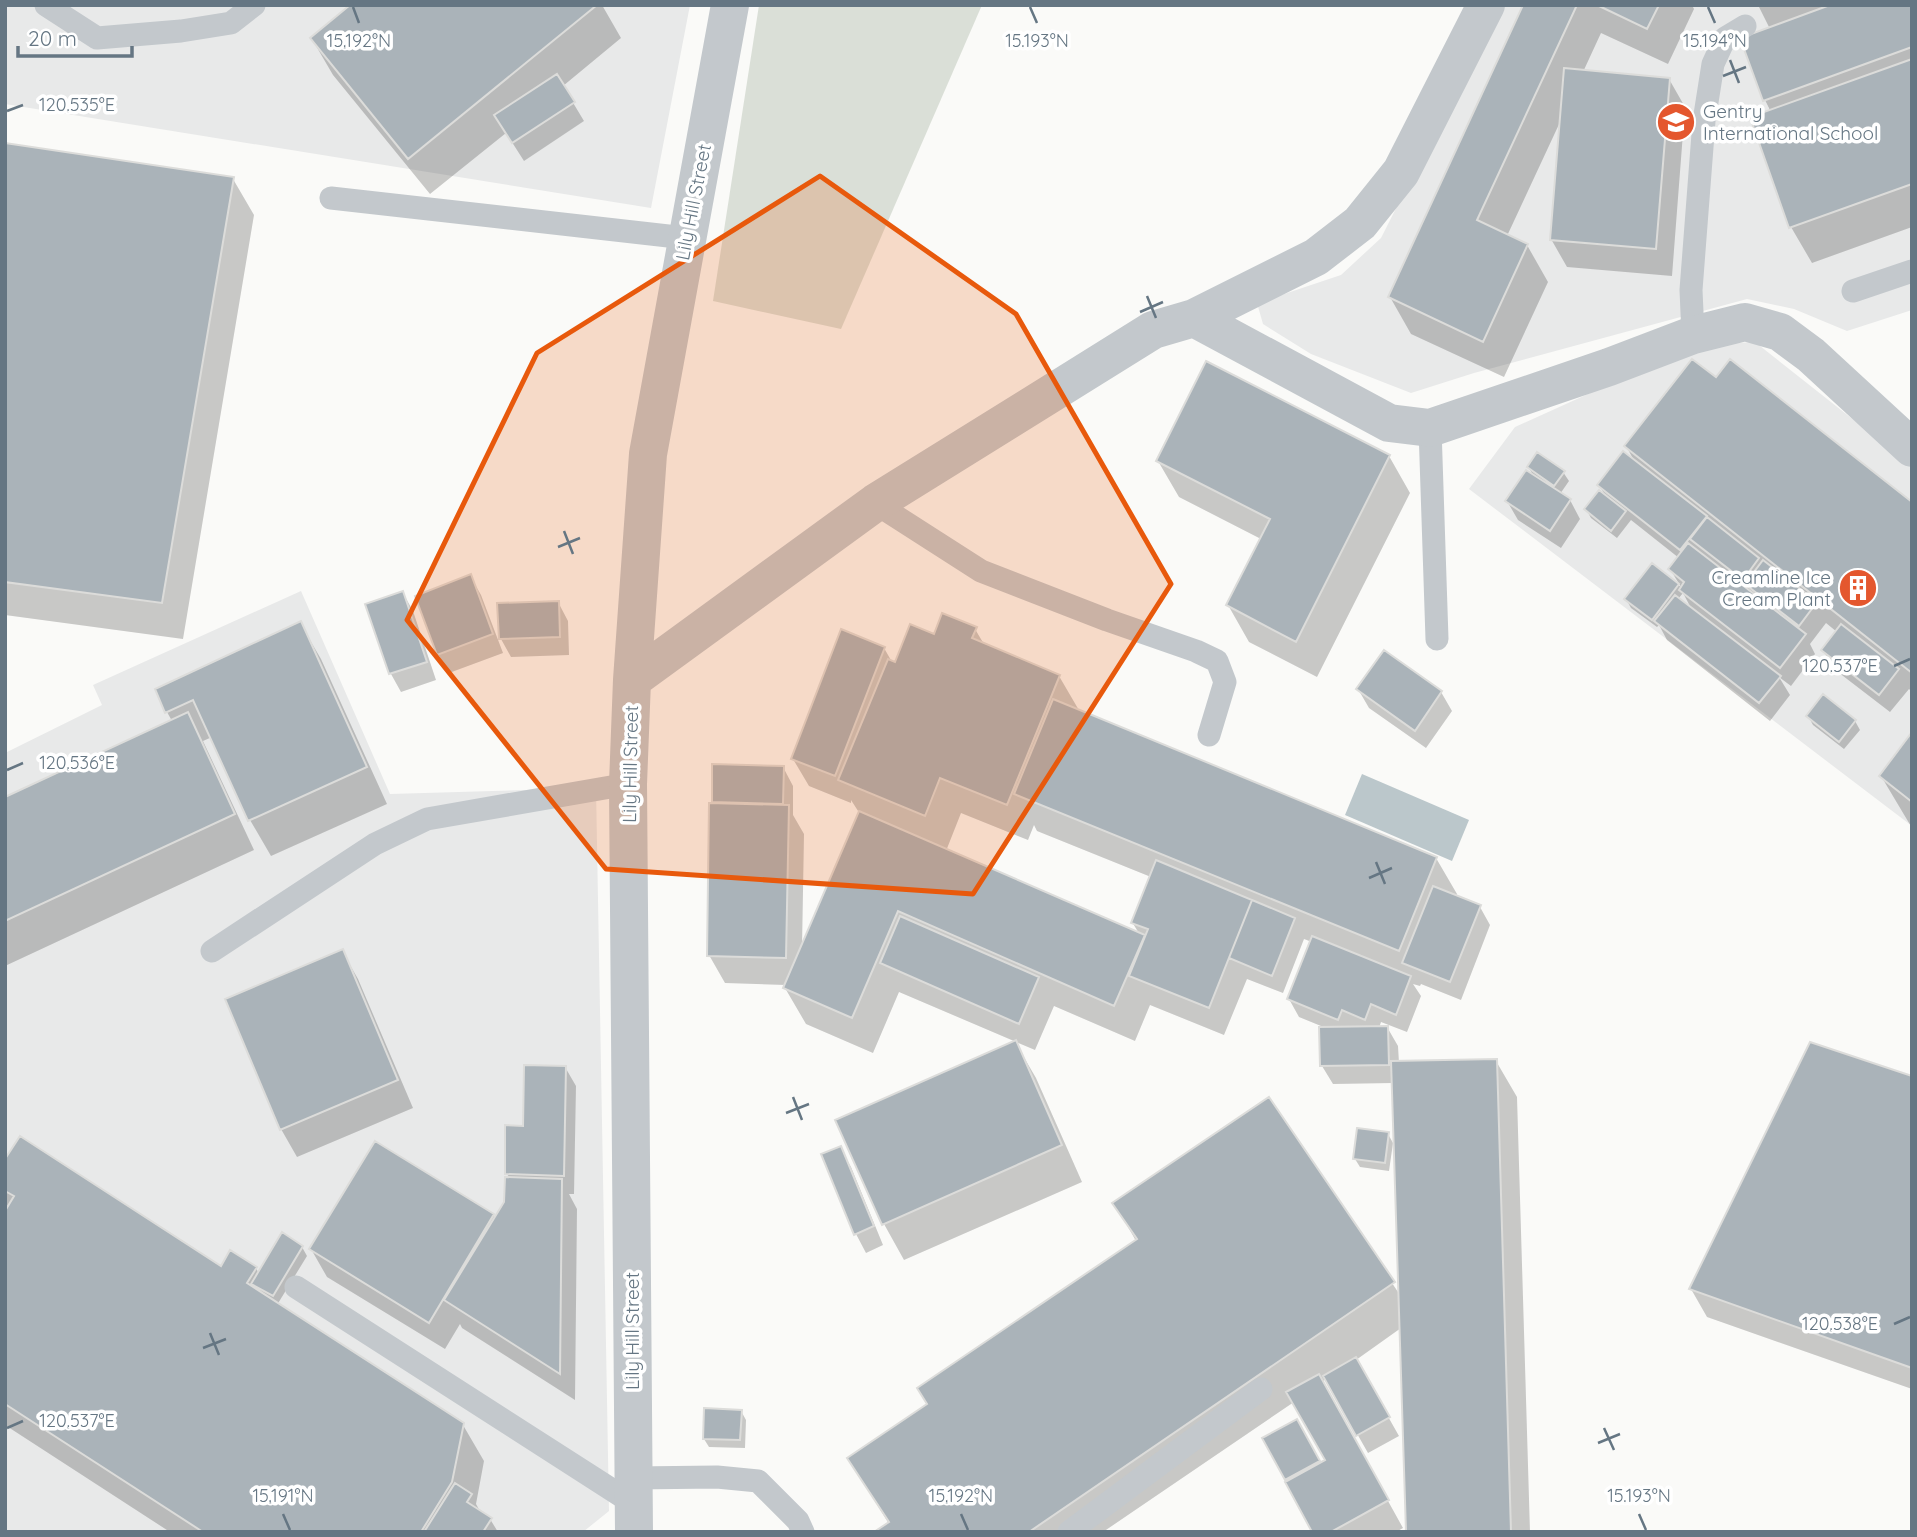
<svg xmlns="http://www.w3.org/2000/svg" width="1917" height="1537" font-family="Quicksand,sans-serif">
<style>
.built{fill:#e8e9e9}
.green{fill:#dadfd7}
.water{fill:#bbc7cb}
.shadow{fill:#0003;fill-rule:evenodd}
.building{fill:#aab3b9;stroke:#dcdcda;stroke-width:2}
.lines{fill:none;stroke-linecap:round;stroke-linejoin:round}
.service{stroke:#c3c8cc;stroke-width:23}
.minor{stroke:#c3c8cc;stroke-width:38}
.marked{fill:#e8590c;fill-opacity:0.2;stroke:#e8590c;stroke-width:5;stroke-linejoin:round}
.ticks{fill:none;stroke:#657683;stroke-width:2.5}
.labels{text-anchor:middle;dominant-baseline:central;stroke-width:7;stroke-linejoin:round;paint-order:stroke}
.poi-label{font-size:19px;fill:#657683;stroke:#fff;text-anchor:start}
.street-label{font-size:19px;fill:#657683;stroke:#fff}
.ticks-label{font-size:18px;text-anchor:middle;fill:#657683;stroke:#fff;stroke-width:7;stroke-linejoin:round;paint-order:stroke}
</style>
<rect width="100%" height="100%" fill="#fafaf8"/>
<path class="built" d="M 5,5 L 690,5 L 651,208 L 5,104 Z
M 1499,5 L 1912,5 L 1912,310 L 1847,331 L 1794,309 L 1747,299 L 1474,373 L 1411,393 L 1311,354 L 1263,324 L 1257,303 L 1341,275 L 1381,238 Z
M 1755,342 L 1912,466 L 1912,826 L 1469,489 L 1515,427 L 1674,355 L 1715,344 Z
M 301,591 L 390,794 L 596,788 L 609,1511 L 583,1532 L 5,1532 L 5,753 L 102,705 L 93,685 Z"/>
<path class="green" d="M 759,5 L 982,5 L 841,329 L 713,301 Z"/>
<path class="water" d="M 1362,774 L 1469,820 L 1452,861 L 1345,815 Z"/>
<path class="shadow" d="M 353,5 L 602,5 L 621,38 L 563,86 L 584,121 L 524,161 L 506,133 L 430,194 L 333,75 L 312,39 Z
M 1525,5 L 1692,5 L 1694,9 L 1668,64 L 1601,33 L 1583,72 L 1669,79 L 1685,107 L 1672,276 L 1567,267 L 1551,239 L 1561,120 L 1507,236 L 1527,245 L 1548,282 L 1504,377 L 1411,334 L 1390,297 Z
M 1758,5 L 1912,5 L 1912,227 L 1812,263 L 1791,227 L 1771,112 L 1765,100 L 1770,29 Z
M 5,145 L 233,179 L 254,215 L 183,639 L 5,615 Z
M 1626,446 L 1912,504 L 1912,692 L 1909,689 L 1890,712 L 1834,669 L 1823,650 L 1837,632 L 1826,623 L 1810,644 L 1815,654 L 1791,686 L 1779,677 L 1790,695 L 1770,721 L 1667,640 L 1659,625 L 1657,627 L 1631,608 L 1626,599 L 1652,566 L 1681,587 L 1670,569 L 1679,558 L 1631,520 L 1617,538 L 1591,518 L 1586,509 L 1606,497 L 1599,485 L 1636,464 ZM 1683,593 L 1692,610 L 1678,599 Z
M 1389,456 L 1410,493 L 1317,677 L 1249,642 L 1228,605 L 1261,539 L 1179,497 L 1158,461 Z
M 1529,468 L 1563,472 L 1569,481 L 1560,494 L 1570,500 L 1580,519 L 1561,548 L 1518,520 L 1507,501 L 1534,477 Z
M 470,576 L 481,595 L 503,653 L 449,673 L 438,654 Z
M 403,593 L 413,611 L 436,680 L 401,692 L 391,674 L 367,605 Z
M 558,602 L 568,621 L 569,655 L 511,657 L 501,639 Z
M 300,623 L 321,659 L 387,804 L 271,856 L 250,820 L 212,737 L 203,741 L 254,850 L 5,966 L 5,799 L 172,721 L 167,712 Z
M 975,629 L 985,646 L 1059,676 L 1080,712 L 1436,858 L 1457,894 L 1456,897 L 1480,907 L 1490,925 L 1461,1000 L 1421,984 L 1420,986 L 1413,984 L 1421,996 L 1407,1032 L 1381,1022 L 1379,1028 L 1387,1027 L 1398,1046 L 1399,1063 L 1496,1061 L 1517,1097 L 1530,1532 L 1408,1532 L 1401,1328 L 1356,1360 L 1399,1436 L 1368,1453 L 1326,1379 L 1322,1382 L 1403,1528 L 1396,1532 L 1314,1532 L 1264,1439 L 1296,1421 L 1321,1464 L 1327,1461 L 1294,1402 L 1103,1532 L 877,1532 L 889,1524 L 849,1459 L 929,1405 L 1136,1241 L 1115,1204 L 1269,1099 L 1400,1295 L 1394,1083 L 1333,1084 L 1322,1066 L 1321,1026 L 1299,1017 L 1289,999 L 1312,942 L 1304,939 L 1283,993 L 1247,979 L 1224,1035 L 1150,1005 L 1135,1041 L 1054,1006 L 1035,1050 L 899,992 L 873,1053 L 806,1024 L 785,988 L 786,985 L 725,983 L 709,955 L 715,805 L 713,802 L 783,767 L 793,786 L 793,815 L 804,834 L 802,948 L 860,814 L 851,800 L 851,803 L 809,786 L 793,759 L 884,648 L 892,662 L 896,664 L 935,636 ZM 961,813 L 1028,840 L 1034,825 L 1037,831 L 1151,877 L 1132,922 L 1140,935 L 946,851 Z
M 1384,652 L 1441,692 L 1452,711 L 1426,748 L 1369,708 L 1358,689 Z
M 1808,716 L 1855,721 L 1860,730 L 1844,749 L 1813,725 Z
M 1912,735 L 1912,828 L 1881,776 Z
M 342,951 L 358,979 L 413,1108 L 297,1157 L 281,1129 Z
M 1015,1042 L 1036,1078 L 1082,1182 L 904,1260 L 884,1224 Z
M 565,1067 L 576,1086 L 574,1194 L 569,1194 L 577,1209 L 575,1400 L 462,1328 L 460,1324 L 445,1349 L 327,1277 L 311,1249 L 493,1215 L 496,1219 L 506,1202 L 510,1179 L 507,1174 L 525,1128 Z
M 1912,1078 L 1912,1389 L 1707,1317 L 1691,1289 Z
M 1388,1134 L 1393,1143 L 1389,1171 L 1360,1167 L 1355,1159 Z
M 840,1148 L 851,1167 L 883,1245 L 866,1253 L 856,1234 Z
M 5,1162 L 221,1268 L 256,1268 L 259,1274 L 302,1247 L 307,1256 L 277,1305 L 463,1425 L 484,1461 L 476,1504 L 481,1513 L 490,1519 L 498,1532 L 170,1532 L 5,1425 L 5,1214 L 9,1208 L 5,1202 Z
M 741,1411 L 746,1420 L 745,1448 L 709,1447 L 704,1439 Z"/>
<path class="building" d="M 350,5 L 597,5 L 408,159 L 310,38 Z
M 1523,5 L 1577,5 L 1477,220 L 1528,244 L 1483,342 L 1388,297 Z
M 1597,5 L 1659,5 L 1647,29 Z
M 1830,5 L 1912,5 L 1912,47 L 1763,101 L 1740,38 Z
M 1912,59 L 1912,184 L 1789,228 L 1750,117 Z
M 1564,68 L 1670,78 L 1656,249 L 1550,240 Z
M 557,74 L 575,102 L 512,143 L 494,115 Z
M 5,143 L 234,177 L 162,603 L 5,582 Z
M 1692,359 L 1716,377 L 1730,359 L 1912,502 L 1912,673 L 1624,446 Z
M 1206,361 L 1390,455 L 1296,642 L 1226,605 L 1270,519 L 1156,461 Z
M 1623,451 L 1707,516 L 1680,550 L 1597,485 Z
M 1537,452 L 1565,471 L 1554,486 L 1527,467 Z
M 1526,470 L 1571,499 L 1550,531 L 1505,501 Z
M 1599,490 L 1626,511 L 1611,531 L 1584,509 Z
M 1707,517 L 1759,558 L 1743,580 L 1690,539 Z
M 1688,543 L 1806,634 L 1780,668 L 1679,590 L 1684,582 L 1668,569 Z
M 1763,560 L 1817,602 L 1799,626 L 1745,584 Z
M 1652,563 L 1679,584 L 1652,620 L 1624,599 Z
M 471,574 L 493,634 L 437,655 L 415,596 Z
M 403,591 L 427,662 L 389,674 L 365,604 Z
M 1675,595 L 1781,676 L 1759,703 L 1654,621 Z
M 559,601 L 560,637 L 499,639 L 497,603 Z
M 942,613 L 977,627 L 972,638 L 1060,675 L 1007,805 L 940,778 L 925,816 L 838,780 L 888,659 L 895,662 L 910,624 L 934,634 Z
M 301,621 L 367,767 L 248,821 L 193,700 L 165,713 L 155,689 Z
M 1841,624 L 1899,669 L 1879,695 L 1821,650 Z
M 841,629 L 885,647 L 835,776 L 791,759 Z
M 1384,650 L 1442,691 L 1415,731 L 1356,689 Z
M 1823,694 L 1856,720 L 1839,742 L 1806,716 Z
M 1053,699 L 1437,857 L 1399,951 L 1014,794 Z
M 188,712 L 235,814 L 5,921 L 5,797 Z
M 1912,732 L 1912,802 L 1879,776 Z
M 712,764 L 784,766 L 783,804 L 712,802 Z
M 709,803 L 789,805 L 786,958 L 707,956 Z
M 859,811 L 1145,935 L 1114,1006 L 898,911 L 852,1018 L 783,988 Z
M 1156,860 L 1252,900 L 1209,1008 L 1129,976 L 1148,929 L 1131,923 Z
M 1433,886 L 1481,905 L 1450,982 L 1402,963 Z
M 1252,900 L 1295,918 L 1272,976 L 1229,958 Z
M 900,916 L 1039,977 L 1019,1024 L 880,963 Z
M 1312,936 L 1411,976 L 1396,1015 L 1371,1004 L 1365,1020 L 1342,1010 L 1338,1020 L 1287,999 Z
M 343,949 L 398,1080 L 280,1130 L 225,999 Z
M 1388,1026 L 1389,1065 L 1320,1066 L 1319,1027 Z
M 1016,1040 L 1062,1145 L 882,1225 L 835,1120 Z
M 1810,1042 L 1912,1076 L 1912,1368 L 1689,1289 Z
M 1497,1059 L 1511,1532 L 1406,1532 L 1391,1061 Z
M 524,1065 L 566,1066 L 564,1176 L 505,1174 L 505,1125 L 523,1126 Z
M 1269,1097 L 1395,1282 L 1029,1532 L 874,1532 L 889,1522 L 847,1458 L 927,1404 L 917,1388 L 1137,1239 L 1112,1203 Z
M 1357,1128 L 1389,1132 L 1385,1163 L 1353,1159 Z
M 20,1136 L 221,1266 L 230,1250 L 257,1267 L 247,1283 L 464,1423 L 452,1482 L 421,1532 L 203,1532 L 5,1404 L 5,1211 L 14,1196 L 5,1191 L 5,1159 Z
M 375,1141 L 494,1214 L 429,1323 L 309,1249 Z
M 841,1146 L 874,1226 L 854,1235 L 821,1154 Z
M 505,1177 L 562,1179 L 560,1374 L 444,1300 L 504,1202 Z
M 282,1232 L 303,1246 L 273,1296 L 251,1284 Z
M 1356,1357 L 1390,1417 L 1356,1436 L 1323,1376 Z
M 1319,1374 L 1389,1500 L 1331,1532 L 1312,1532 L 1285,1482 L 1325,1460 L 1286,1392 Z
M 704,1408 L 742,1410 L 740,1440 L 703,1439 Z
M 1297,1419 L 1320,1461 L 1285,1480 L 1262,1438 Z
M 455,1483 L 472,1494 L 467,1502 L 492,1518 L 483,1532 L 424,1532 Z"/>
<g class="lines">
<path class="service" d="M 46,5 L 97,38 L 181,31 L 231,23 L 254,5
M 331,198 L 686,238
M 1853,291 L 1912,271
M 1693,335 L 1691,290 L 1704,121 L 1713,64 L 1725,38 L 1745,26
M 1430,428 L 1437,639
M 875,503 L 981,571 L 1107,620 L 1196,651 L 1217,661 L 1225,682 L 1209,735
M 212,951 L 375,844 L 427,819 L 628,784
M 296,1287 L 634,1504
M 633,1478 L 717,1477 L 758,1481 L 798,1521 L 803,1532
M 1069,1532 L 1261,1389"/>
<path class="minor" d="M 1194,318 L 1316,257 L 1360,223 L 1401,172 L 1486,5
M 632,680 L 875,503 L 1153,330 L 1194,318 L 1389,423 L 1430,428 L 1609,367 L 1693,335 L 1745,322 L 1780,332 L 1811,355 L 1912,448
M 634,1532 L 628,784 L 632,680 L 648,454 L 730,5"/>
</g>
<path class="marked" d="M 820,176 L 1016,314 L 1171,584 L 973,894 L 606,869 L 407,620 L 537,353 Z"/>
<path class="ticks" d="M 353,7 L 359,23M 1030,7 L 1037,23M 1708,7 L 1715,23M 1730,60 L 1739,83M 1723,76 L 1746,67M 7,111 L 23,105M 1147,296 L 1156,318M 1140,312 L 1163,302M 564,531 L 573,554M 558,547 L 580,538M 1894,666 L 1910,659M 7,770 L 23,763M 1376,862 L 1385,884M 1369,878 L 1392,868M 793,1097 L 802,1120M 786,1113 L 809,1104M 1894,1324 L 1910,1317M 210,1333 L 219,1355M 203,1348 L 226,1339M 7,1428 L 23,1421M 1604,1428 L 1614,1450M 1598,1443 L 1620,1434M 283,1514 L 290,1530M 961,1514 L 968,1530M 1639,1514 L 1646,1530"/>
<defs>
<g id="school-disc" transform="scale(2.0125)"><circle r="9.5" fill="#e4572e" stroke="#fff"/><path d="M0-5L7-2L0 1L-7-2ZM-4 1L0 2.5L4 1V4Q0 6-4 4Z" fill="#fff"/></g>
<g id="building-disc" transform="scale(2.0125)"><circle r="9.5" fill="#e4572e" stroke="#fff"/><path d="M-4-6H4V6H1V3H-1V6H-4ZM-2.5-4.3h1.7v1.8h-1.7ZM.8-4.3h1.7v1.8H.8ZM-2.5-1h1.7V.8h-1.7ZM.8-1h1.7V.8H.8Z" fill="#fff"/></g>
</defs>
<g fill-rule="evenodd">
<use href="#school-disc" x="1676" y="122"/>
<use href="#building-disc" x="1858" y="588"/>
</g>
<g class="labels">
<g class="poi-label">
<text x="1703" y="111">Gentry<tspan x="1703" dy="22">International School</tspan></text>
<text x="1831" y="577" text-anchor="end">Creamline Ice<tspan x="1831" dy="22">Cream Plant</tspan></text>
</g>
<g class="street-label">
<text transform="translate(693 202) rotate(-79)">Lily Hill Street</text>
<text transform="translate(630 764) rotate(-89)">Lily Hill Street</text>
<text transform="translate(632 1331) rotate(-90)">Lily Hill Street</text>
</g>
</g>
<g class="ticks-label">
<text x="1715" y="47">15.194°N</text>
<text x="359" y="47">15.192°N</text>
<text x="1037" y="47">15.193°N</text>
<text x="77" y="111">120.535°E</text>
<text x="1840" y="672">120.537°E</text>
<text x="77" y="769">120.536°E</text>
<text x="1840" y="1330">120.538°E</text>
<text x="77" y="1427">120.537°E</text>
<text x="283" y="1502">15.191°N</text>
<text x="961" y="1502">15.192°N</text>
<text x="1639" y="1502">15.193°N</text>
</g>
<rect width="1917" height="1537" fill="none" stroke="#657683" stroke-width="14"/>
<path d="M18 46v10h114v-10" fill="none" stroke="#657683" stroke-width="3.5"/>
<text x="28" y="46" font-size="21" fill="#657683" stroke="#ffffff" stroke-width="5" paint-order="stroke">20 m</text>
</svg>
